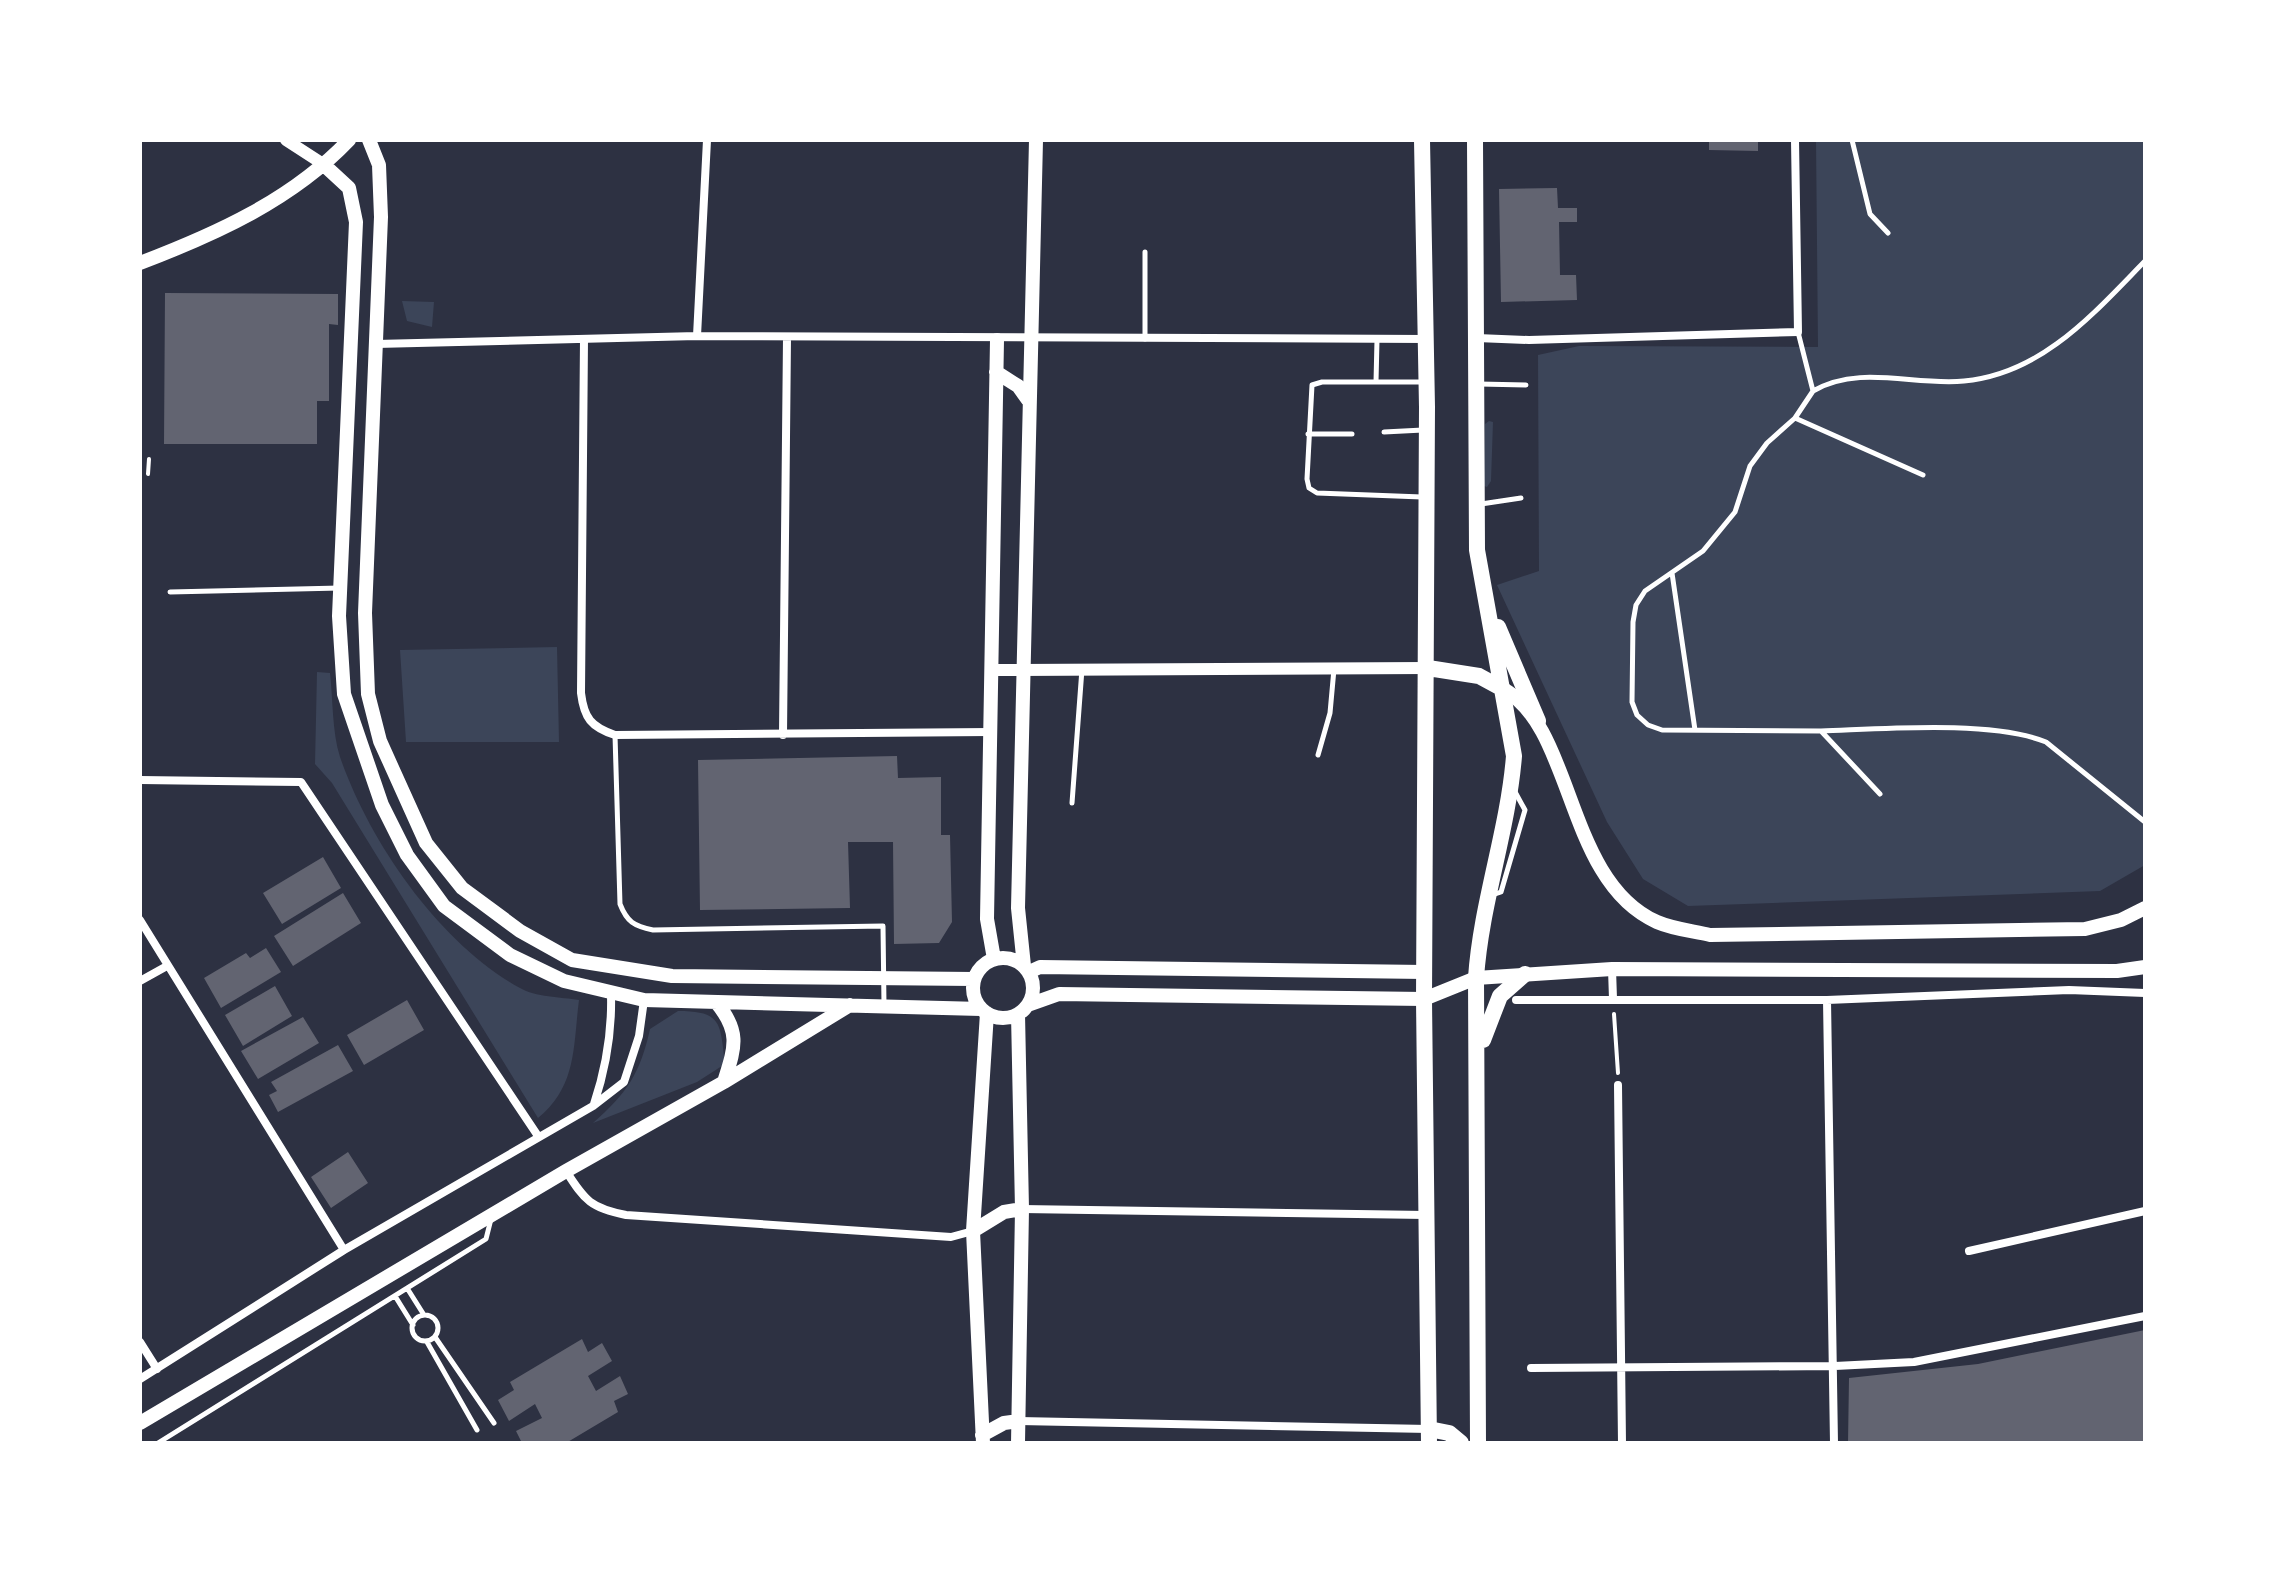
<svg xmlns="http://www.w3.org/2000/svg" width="2285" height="1583" font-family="Montserrat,sans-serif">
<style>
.green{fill:#3c4559}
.building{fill:#626471}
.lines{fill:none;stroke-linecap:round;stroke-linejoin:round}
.path{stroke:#fff;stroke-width:4}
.service{stroke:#fff;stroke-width:5}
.minor{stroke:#fff;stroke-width:8}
.tertiary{stroke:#fff;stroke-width:12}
.secondary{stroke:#fff;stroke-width:14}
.primary{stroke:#fff;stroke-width:16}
</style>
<rect width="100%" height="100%" fill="#2d3142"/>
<path class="green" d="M 1816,140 L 2145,140 L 2145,865 L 2100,891 L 1688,906 L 1643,879 L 1607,822 L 1497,585 L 1539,571 L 1538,355 L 1579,346 L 1818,347 Z
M 402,301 L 434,302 L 432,327 L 407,321 Z
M 1489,421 L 1493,422 L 1491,481 L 1487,487 L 1484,486 L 1485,424 Z
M 557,647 L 559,742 L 406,742 L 400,650 Z
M 317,672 L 330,673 C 333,699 332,732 340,757 C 370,843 439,943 520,988 C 535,997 561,997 579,1000 C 573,1047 577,1086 538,1118 L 332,783 L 315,764 Z
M 678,1011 C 723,1011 720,1024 725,1064 L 697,1082 L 593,1123 C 627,1093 640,1074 650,1029 Z"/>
<path class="building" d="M 1709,140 L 1758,140 L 1758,151 L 1709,150 Z
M 1557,188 L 1558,208 L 1577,208 L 1577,222 L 1559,222 L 1560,275 L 1576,275 L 1577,300 L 1501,302 L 1499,189 Z
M 165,293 L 338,294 L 338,325 L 329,324 L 329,401 L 317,401 L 317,444 L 164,444 Z
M 897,756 L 898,778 L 941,777 L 941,835 L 950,835 L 952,922 L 939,943 L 894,944 L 893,842 L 848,842 L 850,908 L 700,910 L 698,760 Z
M 323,857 L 341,888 L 282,924 L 263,893 Z
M 343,893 L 361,923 L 293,966 L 274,936 Z
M 266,948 L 281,972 L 221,1008 L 204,978 L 246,953 L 250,958 Z
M 275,986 L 292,1016 L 243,1046 L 225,1015 Z
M 407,1000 L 424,1030 L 364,1065 L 347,1035 Z
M 303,1017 L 319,1043 L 258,1079 L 241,1051 Z
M 338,1045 L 353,1071 L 278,1112 L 269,1095 L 277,1091 L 271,1082 Z
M 348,1152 L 368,1183 L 331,1208 L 311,1177 Z
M 2145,1330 L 2145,1443 L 1848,1443 L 1849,1378 L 1978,1364 Z
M 582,1339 L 588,1352 L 602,1343 L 612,1361 L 588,1376 L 596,1391 L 620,1376 L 628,1394 L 614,1401 L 618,1412 L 566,1443 L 522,1443 L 516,1431 L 542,1418 L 535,1404 L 509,1421 L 498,1400 L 514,1390 L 510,1382 Z"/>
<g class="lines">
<path class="path" d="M 148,474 L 149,459
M 1614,1014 L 1618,1073"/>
<path class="service" d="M 1852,140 L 1870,214 L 1888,233
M 1145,252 L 1145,339
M 1798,332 L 1813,391 C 1860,364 1913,386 1964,381 C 2042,374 2094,313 2145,261
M 1376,382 L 1377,340
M 1479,384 L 1526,385
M 1795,418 L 1813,391
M 1384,432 L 1423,430
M 1308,434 L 1352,434
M 1422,497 L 1317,493 L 1309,488 L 1307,479 L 1312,385 L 1322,382 L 1424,382
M 1481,504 L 1521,498
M 1672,573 L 1695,730
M 170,592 L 340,588
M 1821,731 L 1662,730 L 1648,725 L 1637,715 L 1632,702 L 1633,622 L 1636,605 L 1645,591 L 1703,551 L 1735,512 L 1750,466 L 1767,443 L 1795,418 L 1923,475
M 615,735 L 620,904 C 627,922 634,926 653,930 L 883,926 L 884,1005
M 1318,755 L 1330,713 L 1334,669
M 1880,794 L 1821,731 C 1882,729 1992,720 2046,742 L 2145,822
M 1072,803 L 1082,669
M 1492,895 L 1501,892 L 1525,810 L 1514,790
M 407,1288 L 424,1315
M 395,1296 L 413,1325
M412 1328a13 13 0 1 1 26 0a13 13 0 1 1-26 0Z
M 435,1337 L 494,1423
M 427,1342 L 477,1430
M 158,1443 L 486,1239 L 491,1219"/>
<path class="minor" d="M 697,336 L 707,140
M 1477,338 L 1529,340 L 1798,332 L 1795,140
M 584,339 L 581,693 C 584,718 591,727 615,735 L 991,732
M 376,344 L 697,336 L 1427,339
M 783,735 L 787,338
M 140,780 L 301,782 L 538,1136
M 140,920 L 344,1250
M 1612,969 L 1613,999
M 140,981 L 167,966
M 1516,1000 L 1827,1000 L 2069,990 L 2145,993
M 1827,1000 L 1834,1443
M 1618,1085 L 1622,1443
M 594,1104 C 606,1068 612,1033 611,995
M 566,1171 C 585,1201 591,1208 626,1215 L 951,1237 L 973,1231
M 1022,1209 L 1426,1215
M 1969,1251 L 2145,1211
M 140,1342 L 157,1369
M 1531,1368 L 1835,1366 L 1914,1362 L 2145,1316
M 140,1379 L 344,1250 L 593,1106 L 624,1082 L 639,1036 L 644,1000
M 1019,1421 L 1429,1429"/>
<path class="tertiary" d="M 286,140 L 323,164
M 992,670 L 1428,668"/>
<path class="secondary" d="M 369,140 L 379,165 L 381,217 L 365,613 L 368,694 L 380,741 L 426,843 L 462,888 L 520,931 L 572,960 L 672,976 L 974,979
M 323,164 L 349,188 L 356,222 L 339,616 L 344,694 L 382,805 L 407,855 L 444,906 L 510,955 L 564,981 L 644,1000 L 981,1009
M 140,263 C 216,234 292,200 349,140
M 996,372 L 1018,386 L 1028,400
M 1503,689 C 1575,728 1565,881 1657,922 C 1673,929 1693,931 1710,935 L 2085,929 L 2121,920 L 2145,908
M973 988a30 30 0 1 1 60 0a30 30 0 1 1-60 0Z
M 994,959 L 987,919 L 997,340
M 1024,966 L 1018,908 L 1036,140
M 1029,972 L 1040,967 L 1425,972
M 716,1002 C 741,1032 735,1047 724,1082
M 1028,1005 L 1059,994 L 1424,999 L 1476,978 L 1612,969 L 2117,971 L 2145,967
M 1018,1014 L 1022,1209 L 1018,1443
M 973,1231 L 1004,1212 L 1022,1209
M 140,1423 L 566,1171 L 724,1082 L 850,1005
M 982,1435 L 1004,1423 L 1019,1421
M 983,1443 L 973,1231 L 987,1013"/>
<path class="primary" d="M 1422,140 L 1427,407 L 1424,999 L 1429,1443
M 1475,140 L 1477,550 L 1514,756 C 1508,831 1481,903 1476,978 L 1478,1443
M 1498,627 L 1538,721
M 1428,668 L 1479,676 L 1503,689
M 1483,1040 L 1500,996 L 1525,974
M 1429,1429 L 1449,1433 L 1461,1443"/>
</g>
<rect width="2285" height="1583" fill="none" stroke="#ffffff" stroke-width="284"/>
</svg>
